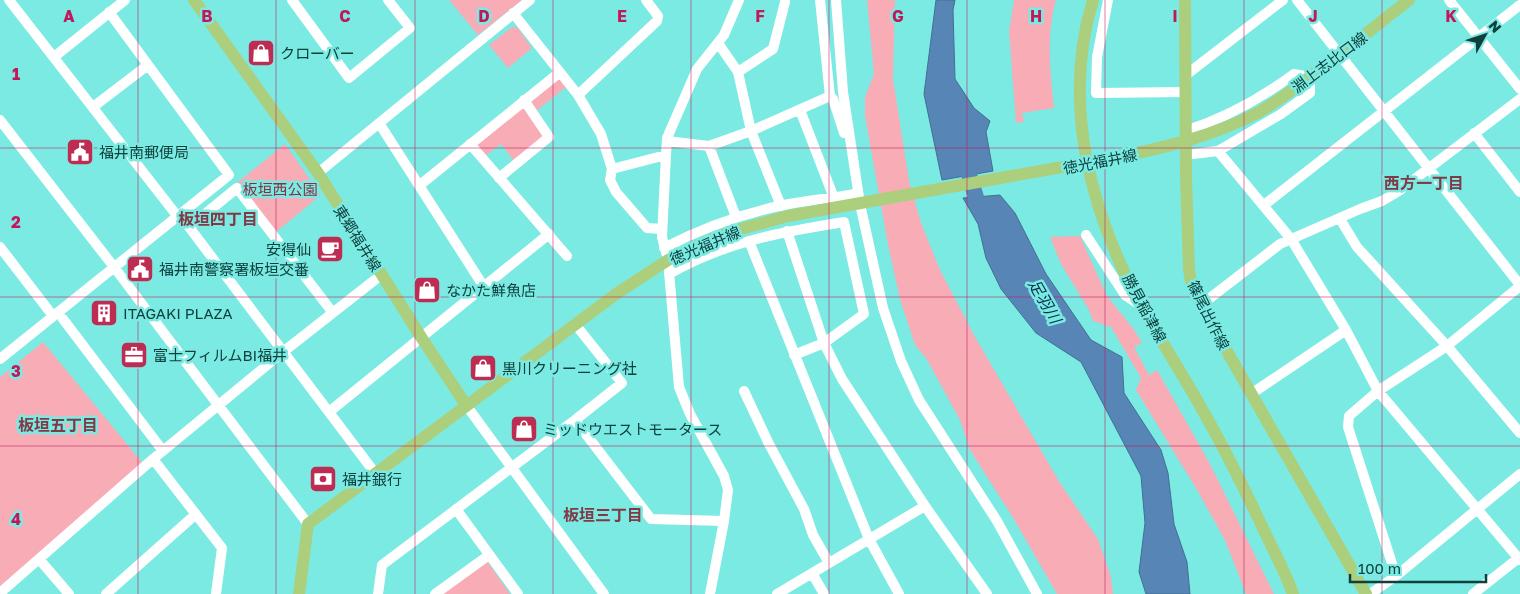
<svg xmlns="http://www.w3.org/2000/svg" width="1520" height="594" font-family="'Golos Text','Noto Sans JP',sans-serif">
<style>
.green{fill:#f7acb6}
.water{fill:#5785b6;stroke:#417092}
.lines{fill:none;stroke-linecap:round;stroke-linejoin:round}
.river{stroke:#5785b6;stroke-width:16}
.minor{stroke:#fff;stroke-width:10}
.major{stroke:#accf7d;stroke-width:12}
.grid{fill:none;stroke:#c2185b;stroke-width:1;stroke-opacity:0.55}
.labels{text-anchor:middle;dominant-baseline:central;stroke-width:5;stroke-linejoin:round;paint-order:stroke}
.poi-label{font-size:15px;fill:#0e403d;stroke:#7beae3;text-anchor:start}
.street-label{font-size:15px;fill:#0e403d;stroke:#7beae3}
.park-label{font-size:15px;fill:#883042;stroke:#7beae3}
.neighbourhood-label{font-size:16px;font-weight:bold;fill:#813946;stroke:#7beae3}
.water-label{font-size:16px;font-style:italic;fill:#0b2f50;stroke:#7beae3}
.grid-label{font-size:16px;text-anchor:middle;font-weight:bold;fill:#c2185b;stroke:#7beae3;stroke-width:5;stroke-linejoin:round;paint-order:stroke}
</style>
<rect width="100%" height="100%" fill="#7beae3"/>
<path class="green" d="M 449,0 L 522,0 L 478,35 Z
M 867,0 L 895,0 L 893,79 L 909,181 L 921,223 L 940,270 L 975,337 L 1060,483 L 1098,539 L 1111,577 L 1113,594 L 1057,594 L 1012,516 L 970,450 L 960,420 L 926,358 L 915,345 L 900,299 L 888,245 L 865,116 L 865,97 L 874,74 Z
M 1014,0 L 1056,0 C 1046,33 1050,74 1054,108 L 1022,113 L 1024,122 L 1016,123 L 1009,31 Z
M 512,27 L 517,27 L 532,48 L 508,68 L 489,45 Z
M 559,78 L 566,87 L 535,112 L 528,102 Z
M 524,106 L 545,138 L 514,161 L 501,144 L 485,156 L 475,145 Z
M 285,144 L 321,195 L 276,232 L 238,182 Z
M 1080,236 L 1107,296 L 1135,331 L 1142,343 L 1134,347 L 1149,375 L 1157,370 L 1210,464 L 1274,594 L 1246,594 L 1225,540 L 1196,488 L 1136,390 L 1141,378 L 1111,327 L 1093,321 L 1089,310 L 1061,264 L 1050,237 Z
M 43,342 L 145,466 L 0,593 L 0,377 Z
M 487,561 L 510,594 L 442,594 Z"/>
<path class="water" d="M 936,0 L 955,0 L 953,10 L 955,79 L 974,108 L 990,121 L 986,132 L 993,171 L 942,180 L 924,94 Z
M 1000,195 L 1015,213 L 1046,274 L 1091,340 L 1122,357 L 1124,393 L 1161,450 L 1168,473 L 1174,524 L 1187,562 L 1190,594 L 1146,594 L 1139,572 L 1145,523 L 1141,476 L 1081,362 L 1036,333 L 1001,289 L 986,258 L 978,224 L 963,198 Z"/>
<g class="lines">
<path class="river" d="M 963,155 L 979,207 L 985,216"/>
<path class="minor" d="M 9,0 L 178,217
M 292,0 L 349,78 L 410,28 L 388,0
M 820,0 L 830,96 L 833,99 L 844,133
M 836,0 L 843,92 L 860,204 L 883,308 L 901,361 L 919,400 L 997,521 L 1037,594
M 1108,0 L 1097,57 L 1096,93 L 1186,92
M 1297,0 L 1520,285
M 1449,0 L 1520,89
M 513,13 L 578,95 L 601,134 L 612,169 L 666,155
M 718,43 L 738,72 L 751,131 L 781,206
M 54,57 L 125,0
M 738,72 L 773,49 L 785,2
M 1186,75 L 1283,0
M 578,95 L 657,21 L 658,16 L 646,0
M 93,107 L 148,65
M 800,110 L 834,198
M 0,120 L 114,267 L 308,524
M 379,123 L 484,287
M 1185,131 C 1226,118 1260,99 1294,74 L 1310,77 L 1310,93 L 1281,114 L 1218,151 L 1185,155
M 1474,133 L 1520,192
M 667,141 L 709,146 L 751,131 L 830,96
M 470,144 L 567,256
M 709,146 L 736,217
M 1218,151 L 1291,239 L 1346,330 L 1378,391 L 1520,560
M 612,169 L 610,180 L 616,192 L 647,228 L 662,229
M 318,173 L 530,0
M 499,178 L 549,137 L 524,100
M 420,185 L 560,72
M 1264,205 L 1520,5
M 1340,219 L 1357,247 L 1447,346 L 1520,433
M 787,231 L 824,343 L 842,379 L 925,506 L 987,594
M 1086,235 L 1125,295 L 1140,305
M 749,241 L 869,539 L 899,594
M 0,247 L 53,316
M 664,248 C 700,229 738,215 779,206 C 805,200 832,199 858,193
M 669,274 C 725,242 781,232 844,222 L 864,314 L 824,343 L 794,355
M 1201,305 L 1280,244 L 1360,209 L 1382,201 L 1399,191 L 1520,99
M 333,313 L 237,188 L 189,227 L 375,473
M 63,319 L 163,451
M 575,324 L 622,383 L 575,420
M 0,359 L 229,175 L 109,12
M 744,391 L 769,444 L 804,509 L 813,535 L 829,563
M 1251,394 L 1346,330
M 466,405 L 604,594
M 329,412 L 549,234
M 153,459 L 222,548 L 216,594
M 456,509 L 518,594
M 39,559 L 69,594
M 812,573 L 824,594
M 1396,576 L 1348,427 L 1349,416 L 1378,391 L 1447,346 L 1520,286
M 0,593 L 153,459 L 283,352 L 381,275
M 106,594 L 196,514
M 378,594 L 382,565 L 575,420 L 651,519 L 724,521
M 435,594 L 489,555
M 710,594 L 724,521 L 728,490 L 724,476 L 690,414 L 679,387 L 668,260 L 662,237 L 666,155 L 667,138 L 697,69 L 724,35 L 739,0
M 777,594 L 925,506
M 1370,594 L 1396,576 L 1520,474
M 1473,594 L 1520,557"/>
<path class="major" d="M 194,0 L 318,173 L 421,337 L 466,405
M 1093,0 C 1061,104 1091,213 1141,306 C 1161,341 1183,375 1203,411 C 1223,446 1242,484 1260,522 C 1271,546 1284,569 1293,594
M 1185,0 L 1186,176 L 1189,269 L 1191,282 L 1205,313 L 1366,594
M 299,594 L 308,524 L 616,294 L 668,260 L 698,245 L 730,232 L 788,216 L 1107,159 C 1160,149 1212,137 1259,112 C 1279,101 1298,86 1316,72 C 1347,49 1378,24 1409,0"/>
</g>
<path class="grid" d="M 138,0 L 138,594M 276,0 L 276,594M 415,0 L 415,594M 553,0 L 553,594M 691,0 L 691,594M 829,0 L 829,594M 967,0 L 967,594M 1105,0 L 1105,594M 1244,0 L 1244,594M 1382,0 L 1382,594M 0,148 L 1520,148M 0,297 L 1520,297M 0,446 L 1520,446"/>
<defs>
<g id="shop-square" transform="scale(1.4375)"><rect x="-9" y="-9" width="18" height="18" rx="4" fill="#bd2d53" stroke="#7beae3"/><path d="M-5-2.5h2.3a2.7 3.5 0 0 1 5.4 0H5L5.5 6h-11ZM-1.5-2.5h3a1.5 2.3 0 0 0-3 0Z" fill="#fff"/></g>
<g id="civic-square" transform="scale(1.4375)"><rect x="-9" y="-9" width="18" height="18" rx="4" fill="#bd2d53" stroke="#7beae3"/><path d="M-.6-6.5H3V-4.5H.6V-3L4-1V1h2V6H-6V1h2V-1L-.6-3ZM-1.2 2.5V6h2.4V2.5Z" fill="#fff"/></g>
<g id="cafe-square" transform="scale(1.4375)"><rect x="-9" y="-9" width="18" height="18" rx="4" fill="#bd2d53" stroke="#7beae3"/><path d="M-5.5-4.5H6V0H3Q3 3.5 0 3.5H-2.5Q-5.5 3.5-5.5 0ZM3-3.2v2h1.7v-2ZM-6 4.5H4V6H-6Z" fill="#fff"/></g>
<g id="building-square" transform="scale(1.4375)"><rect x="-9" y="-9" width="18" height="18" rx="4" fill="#bd2d53" stroke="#7beae3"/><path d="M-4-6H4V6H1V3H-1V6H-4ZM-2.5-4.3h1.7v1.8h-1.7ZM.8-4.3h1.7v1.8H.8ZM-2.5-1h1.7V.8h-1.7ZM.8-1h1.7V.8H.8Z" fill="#fff"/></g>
<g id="office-square" transform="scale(1.4375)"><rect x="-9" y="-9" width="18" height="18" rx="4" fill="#bd2d53" stroke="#7beae3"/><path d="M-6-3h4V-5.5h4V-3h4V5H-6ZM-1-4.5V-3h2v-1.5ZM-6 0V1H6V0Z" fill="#fff"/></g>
<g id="bank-square" transform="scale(1.4375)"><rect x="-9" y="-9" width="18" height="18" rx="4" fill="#bd2d53" stroke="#7beae3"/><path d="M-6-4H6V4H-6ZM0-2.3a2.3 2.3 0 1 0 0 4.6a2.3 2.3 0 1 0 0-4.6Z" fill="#fff"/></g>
</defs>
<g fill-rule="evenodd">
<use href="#shop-square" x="261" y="53"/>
<use href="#civic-square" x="80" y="152"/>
<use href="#cafe-square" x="330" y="249"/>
<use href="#civic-square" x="140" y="269"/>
<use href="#shop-square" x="427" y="290"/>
<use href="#building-square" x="104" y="313"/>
<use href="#office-square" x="134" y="355"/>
<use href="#shop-square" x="483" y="368"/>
<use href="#shop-square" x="524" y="429"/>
<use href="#bank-square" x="323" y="479"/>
</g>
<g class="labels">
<g class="poi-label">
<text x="280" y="53">クローバー</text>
<text x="99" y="152">福井南郵便局</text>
<text x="311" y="249" text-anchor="end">安得仙</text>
<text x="159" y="269">福井南警察署板垣交番</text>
<text x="446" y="290">なかた鮮魚店</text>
<text x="123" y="313">ITAGAKI PLAZA</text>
<text x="153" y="355">富士フィルムBI福井</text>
<text x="502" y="368">黒川クリーニング社</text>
<text x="543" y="429">ミッドウエストモータース</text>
<text x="342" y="479">福井銀行</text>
</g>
<g class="street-label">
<text transform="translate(1329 62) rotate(-37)">淵上志比口線</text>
<text transform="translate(1100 161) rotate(-11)">徳光福井線</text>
<text transform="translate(358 238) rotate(58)">東郷福井線</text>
<text transform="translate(705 245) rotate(-23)">徳光福井線</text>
<text transform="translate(1145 308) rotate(62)">勝見稲津線</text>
<text transform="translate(1209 315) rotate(64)">篠尾出作線</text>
</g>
<g class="park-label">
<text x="280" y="189">板垣西公園</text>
</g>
<g class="neighbourhood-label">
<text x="1424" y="183">西方一丁目</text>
<text x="218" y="219">板垣四丁目</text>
<text x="58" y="425">板垣五丁目</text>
<text x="603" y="515">板垣三丁目</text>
</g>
<g class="water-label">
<text transform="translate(1045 301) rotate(60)">足羽川</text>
</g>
</g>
<g class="grid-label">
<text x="69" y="22">A</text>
<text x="207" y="22">B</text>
<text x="345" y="22">C</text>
<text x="484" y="22">D</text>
<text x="622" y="22">E</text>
<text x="760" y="22">F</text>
<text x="898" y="22">G</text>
<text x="1036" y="22">H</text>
<text x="1175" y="22">I</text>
<text x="1313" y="22">J</text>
<text x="1451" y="22">K</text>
<text x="16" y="80">1</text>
<text x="16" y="228">2</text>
<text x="16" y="377">3</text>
<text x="16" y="525">4</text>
</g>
<g transform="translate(1485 35) rotate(50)" stroke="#7beae3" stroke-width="4" paint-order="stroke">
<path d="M0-4L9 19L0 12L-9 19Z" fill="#0e403d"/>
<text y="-8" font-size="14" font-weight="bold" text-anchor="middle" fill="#0e403d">N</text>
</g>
<path d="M1350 574v8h136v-8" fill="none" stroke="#0e403d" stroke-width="2.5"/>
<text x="1358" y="574" font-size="15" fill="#0e403d" stroke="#7beae3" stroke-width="4" paint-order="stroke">100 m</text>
</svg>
